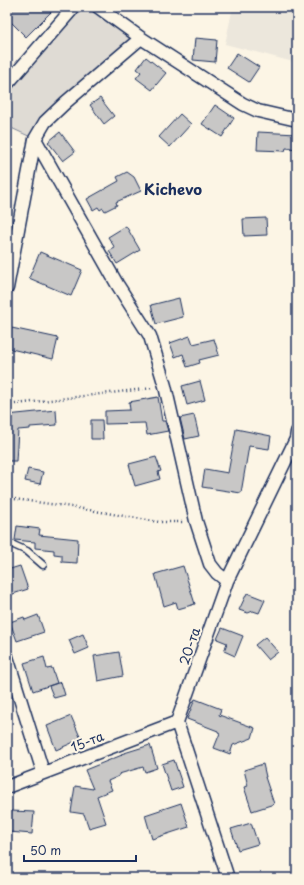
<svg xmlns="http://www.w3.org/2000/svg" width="304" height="885" font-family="'Playpen Sans',sans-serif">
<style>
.built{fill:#ece7dc}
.green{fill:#dfdbd4;stroke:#7d8599}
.building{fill:#c8c7c6;stroke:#1b2f5e}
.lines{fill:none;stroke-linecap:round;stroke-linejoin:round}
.lane-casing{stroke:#1b2f5e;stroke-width:9}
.street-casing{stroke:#1b2f5e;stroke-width:15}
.path{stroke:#1b2f5e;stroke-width:2.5;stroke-dasharray:1 3;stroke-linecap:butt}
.lane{stroke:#fcf5e5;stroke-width:6}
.street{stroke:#fcf5e5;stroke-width:12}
.labels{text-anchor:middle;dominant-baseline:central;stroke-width:4;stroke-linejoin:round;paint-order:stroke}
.street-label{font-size:13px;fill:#1b2f5e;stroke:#fcf5e5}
.quarter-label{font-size:15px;font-weight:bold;fill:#1b2f5e;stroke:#fcf5e5}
</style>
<rect width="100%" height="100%" fill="#fcf5e5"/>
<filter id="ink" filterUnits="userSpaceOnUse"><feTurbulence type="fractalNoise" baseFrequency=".025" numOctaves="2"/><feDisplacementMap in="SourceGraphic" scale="8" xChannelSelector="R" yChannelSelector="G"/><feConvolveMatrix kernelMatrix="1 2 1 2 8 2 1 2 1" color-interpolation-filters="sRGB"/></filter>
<g filter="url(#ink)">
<path class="built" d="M 233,7 L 297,7 L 297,63 L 225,44 Z"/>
<path class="green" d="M 74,7 L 98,7 L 141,38 L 35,139 L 7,126 L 7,87 Z"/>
<path class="building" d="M 7,7 L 56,7 L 26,37 L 7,18 Z
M 195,38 L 217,40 L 215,62 L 193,60 Z
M 237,53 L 259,67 L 249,82 L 227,68 Z
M 146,57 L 166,73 L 152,90 L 136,78 L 141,72 L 137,69 Z
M 100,98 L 114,116 L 104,124 L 90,105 Z
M 215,105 L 234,118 L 222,137 L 202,124 Z
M 180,114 L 191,124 L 170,147 L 159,137 Z
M 60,132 L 75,152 L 63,161 L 48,142 Z
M 258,132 L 297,134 L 297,149 L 286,148 L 285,151 L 257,150 Z
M 127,172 L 134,177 L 141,191 L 116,202 L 117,205 L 105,211 L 103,208 L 100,210 L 98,207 L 93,210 L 87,199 L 119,181 L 117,177 Z
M 266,218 L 267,235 L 244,236 L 243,219 Z
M 126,226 L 140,250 L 117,264 L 109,251 L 115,248 L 108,237 Z
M 40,252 L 82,270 L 71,296 L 29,278 Z
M 179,298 L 183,317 L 156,324 L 151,305 Z
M 7,327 L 58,338 L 53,359 L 7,348 Z
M 190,336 L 193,344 L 214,339 L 219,355 L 199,360 L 200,363 L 187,367 L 183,354 L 175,357 L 170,343 Z
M 200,381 L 205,400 L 187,405 L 182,386 Z
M 158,397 L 162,421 L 165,421 L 168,431 L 147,435 L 145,423 L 105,424 L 105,411 L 130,410 L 129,402 Z
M 56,410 L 57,425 L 30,427 L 30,429 L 18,430 L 16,461 L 7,461 L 7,415 Z
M 194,415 L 199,436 L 185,439 L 180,418 Z
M 91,420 L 102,420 L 103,439 L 91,439 Z
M 236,429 L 271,436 L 269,449 L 249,446 L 241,493 L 202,487 L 205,469 L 228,473 Z
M 156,457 L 161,471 L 158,472 L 160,479 L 135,486 L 129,464 Z
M 28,469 L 43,472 L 40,484 L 25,481 Z
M 17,526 L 40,529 L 39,535 L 78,539 L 77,563 L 62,562 L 62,555 L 54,554 L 54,550 L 35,548 L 35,542 L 15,540 Z
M 20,566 L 28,589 L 7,596 L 7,570 Z
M 183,566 L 195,604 L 178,609 L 176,602 L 164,606 L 155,574 Z
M 247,593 L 265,600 L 259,613 L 253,611 L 248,613 L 239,610 Z
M 38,615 L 44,632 L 17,641 L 10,622 L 24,617 L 25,620 Z
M 222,628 L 243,636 L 235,656 L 224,651 L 227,643 L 217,639 Z
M 83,634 L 89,648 L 75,654 L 69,640 Z
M 265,637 L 278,652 L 268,660 L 255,645 Z
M 119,652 L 123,676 L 98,681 L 94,656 Z
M 44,657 L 47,669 L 52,668 L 57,683 L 33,691 L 24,663 Z
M 61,682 L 65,695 L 54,698 L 49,686 Z
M 195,699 L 221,709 L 219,715 L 255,728 L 252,738 L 233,745 L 230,754 L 214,748 L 220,733 L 218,732 L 218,731 L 187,719 Z
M 71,716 L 81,739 L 56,750 L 47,726 Z
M 150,745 L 157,768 L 145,772 L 143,767 L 119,774 L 119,776 L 108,781 L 112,790 L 97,796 L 106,823 L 89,828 L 84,814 L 71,812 L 75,786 L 93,789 L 85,770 L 122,755 L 121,754 Z
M 174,760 L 183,787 L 171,791 L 162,764 Z
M 263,764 L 266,777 L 265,777 L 274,804 L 252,811 L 244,787 L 248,786 L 244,770 Z
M 181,803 L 189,827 L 152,839 L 145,815 Z
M 11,811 L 34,812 L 32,834 L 9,832 Z
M 251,823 L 258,844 L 238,850 L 231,829 Z"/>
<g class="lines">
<g class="lane-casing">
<path id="lane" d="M 7,542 L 27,551 L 43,565"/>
</g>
<g class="street-casing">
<path id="street" d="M 98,7 L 141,38 L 243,104 L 258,111 L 297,120
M 7,84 L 74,7
M 35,139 L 117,284 L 150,336 L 165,386 L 196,521 L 210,564 L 217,573 L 227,581
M 7,288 L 35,139 L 45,122 L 66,102 L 141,38
M 7,657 L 43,772
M 7,787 L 177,722
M 228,878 L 177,722 L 227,581 L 296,439 L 297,432"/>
</g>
<path class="path" d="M 7,405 L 153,388
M 7,498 L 72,507 L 159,522 L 184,522"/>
<use href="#lane" class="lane"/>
<use href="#street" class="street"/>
</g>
</g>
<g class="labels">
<g class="street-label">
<text transform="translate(189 646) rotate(-71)">20-та</text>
<text transform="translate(87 741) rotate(-21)">15-та</text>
</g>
<g class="quarter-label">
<text x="173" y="188">Kichevo</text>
</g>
</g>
<rect width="304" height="885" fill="none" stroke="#fcf5e5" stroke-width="24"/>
<rect x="12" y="12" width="280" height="861" fill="none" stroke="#1b2f5e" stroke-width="1.5" filter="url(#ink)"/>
<path d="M24 855v6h112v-6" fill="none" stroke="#1b2f5e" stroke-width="2"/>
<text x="30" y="855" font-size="12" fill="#1b2f5e" stroke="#fcf5e5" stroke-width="3" paint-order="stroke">50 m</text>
</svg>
